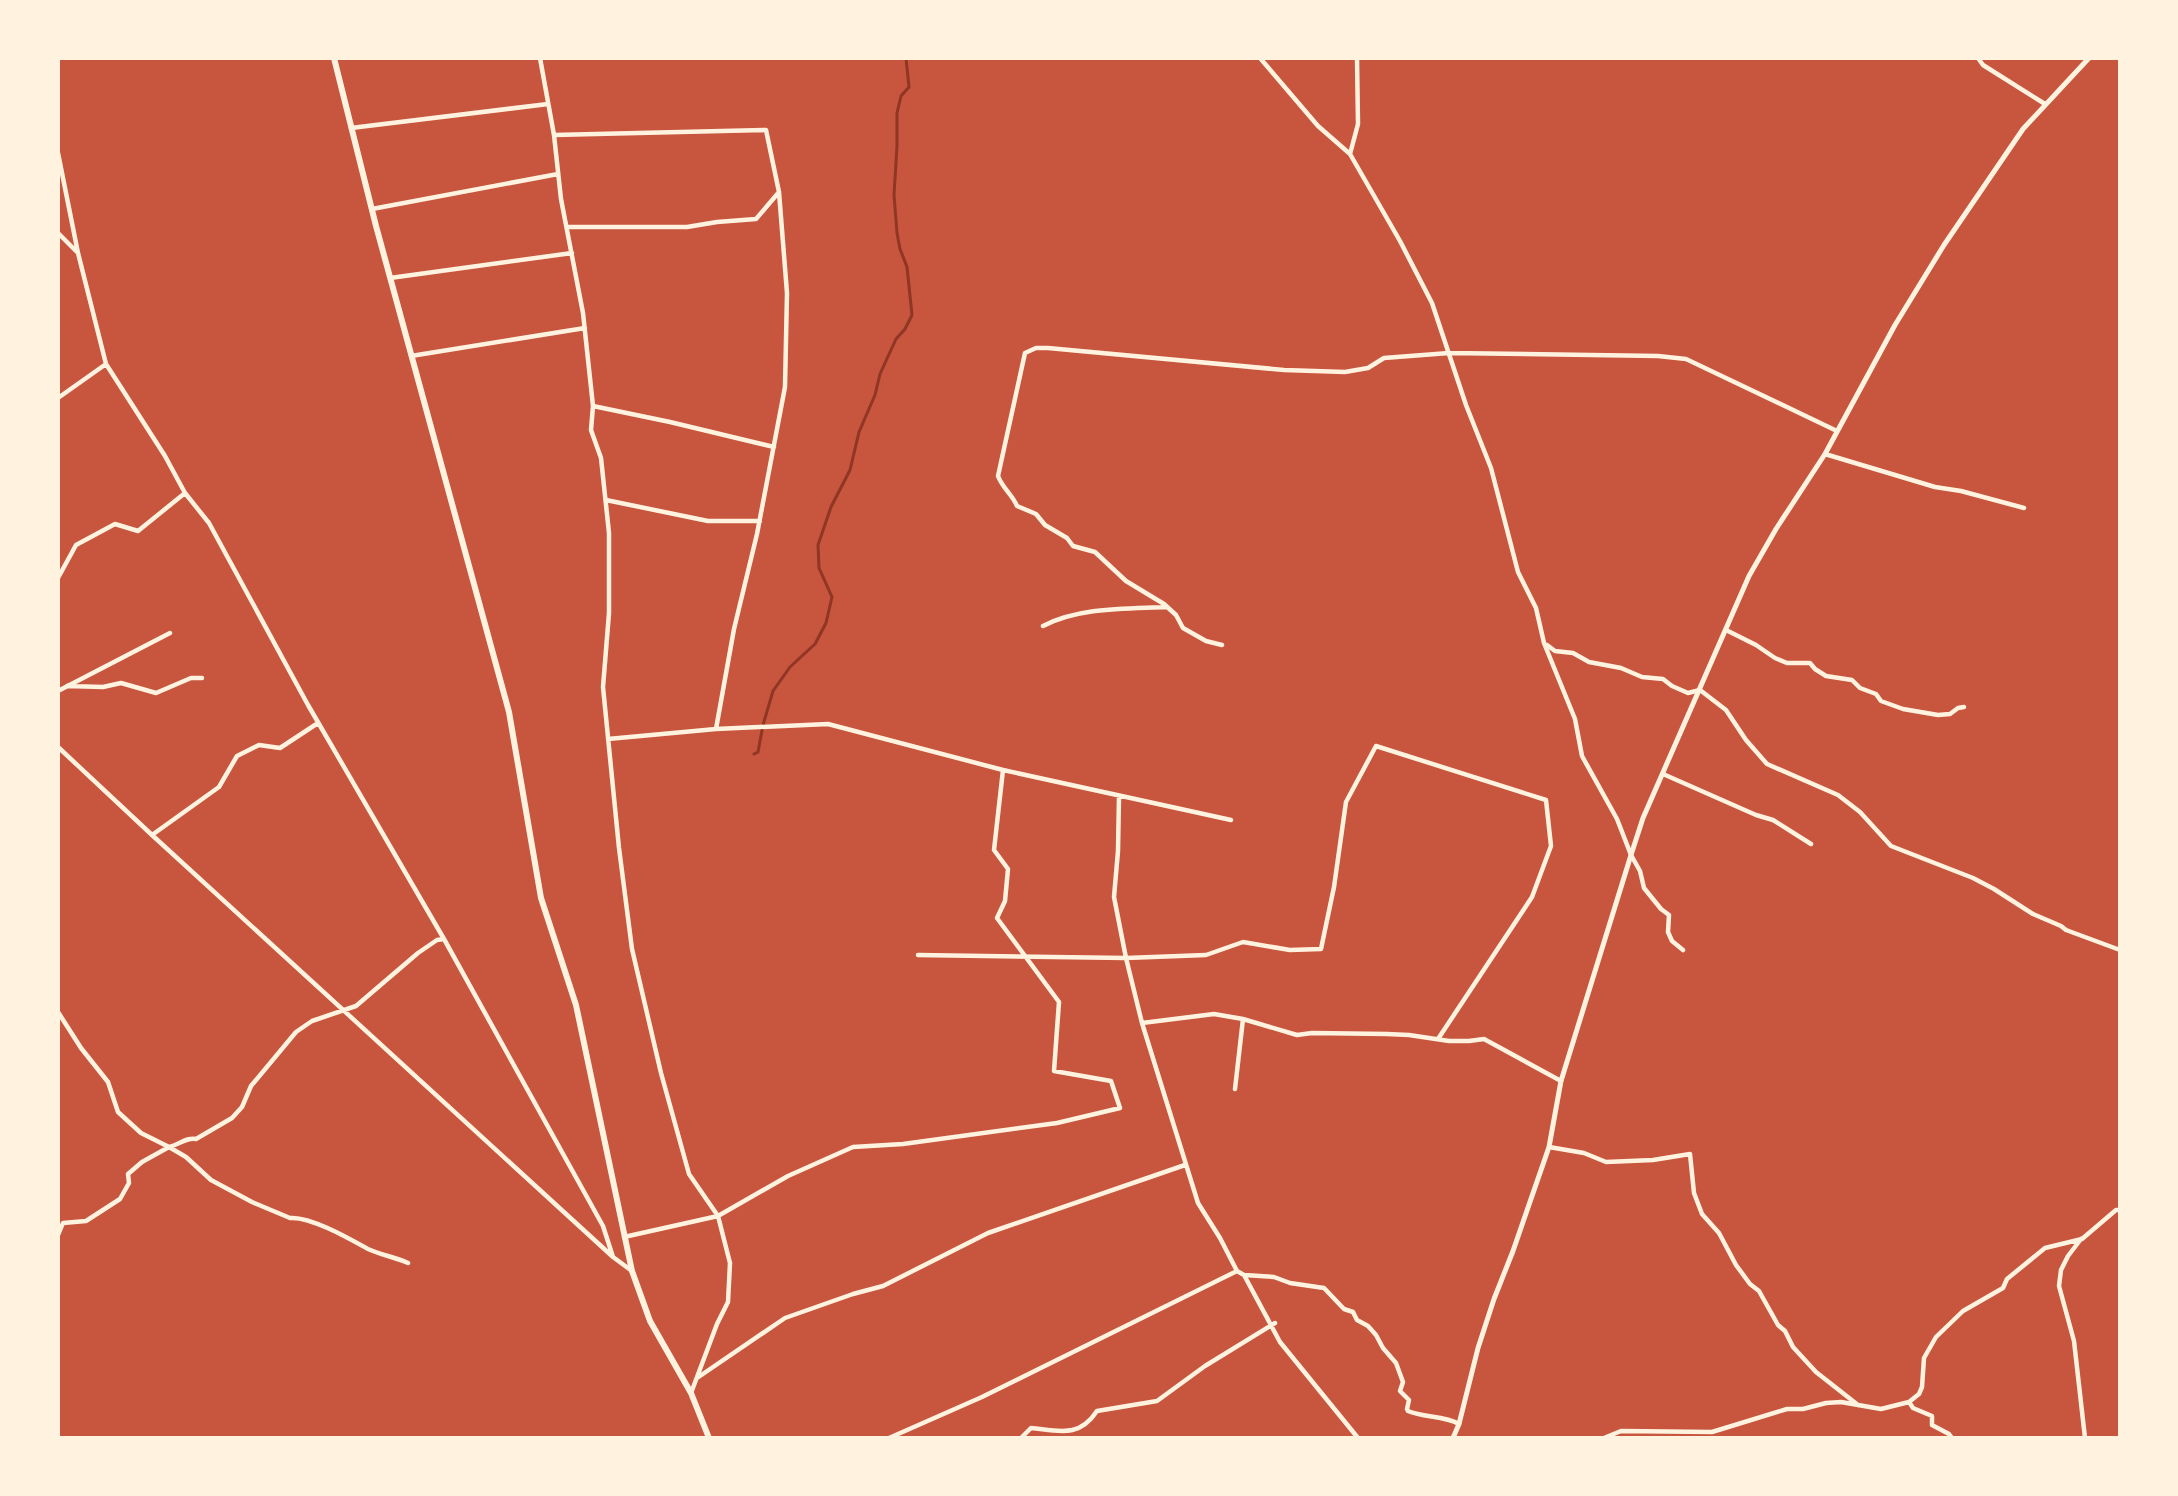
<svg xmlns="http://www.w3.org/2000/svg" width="2178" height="1496" font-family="'DejaVu Sans',sans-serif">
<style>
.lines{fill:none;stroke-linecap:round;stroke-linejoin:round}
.stream{stroke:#8f3625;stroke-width:3}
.minor{stroke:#fff3e0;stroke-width:4.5}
.tertiary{stroke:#fff3e0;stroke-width:5}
.secondary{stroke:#fff3e0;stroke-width:6}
</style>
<rect width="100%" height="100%" fill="#c8553d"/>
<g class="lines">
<path class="stream" d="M 754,754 L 758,752 L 763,725 L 773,691 L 790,667 L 815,644 L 826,623 L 832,597 L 819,568 L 818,545 L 831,507 L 850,470 L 859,432 L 875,395 L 880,374 L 896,339 L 905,329 L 912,315 L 907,267 L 900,249 L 897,233 L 894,195 L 897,146 L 897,113 L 901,96 L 909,87 L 906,58"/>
<path class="minor" d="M 540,58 L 554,135 L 561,199 L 583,313 L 593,406 L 591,430 L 601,458 L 609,533 L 609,613 L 603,687 L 619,848 L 632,949 L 661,1073 L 689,1174 L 718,1216 L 730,1263 L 728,1302 L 717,1324 L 691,1393
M 1260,58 L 1318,126 L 1350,154 L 1400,241 L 1432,303 L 1466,405 L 1491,468 L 1518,572 L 1536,608 L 1544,643 L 1575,719 L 1582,756 L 1617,819 L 1631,855 L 1640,871 L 1644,888 L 1661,909 L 1669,915 L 1668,932 L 1672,941 L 1683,950
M 1978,58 L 1983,65 L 2045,104
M 351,128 L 548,104
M 554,135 L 766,130 L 779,192 L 787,293 L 785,387 L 757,534 L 734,629 L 716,729
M 58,153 L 78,253 L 106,364 L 58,398
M 1350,154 L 1358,124 L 1357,58
M 372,209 L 558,174
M 567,227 L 687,227 L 717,222 L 756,219 L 779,192
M 58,233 L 78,253
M 390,278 L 572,253
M 411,356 L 585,328
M 106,364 L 165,456 L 185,493 L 209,523 L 308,705 L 444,939 L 603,1226 L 613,1257
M 593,406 L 670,422 L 774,447
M 1825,454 L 1935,487 L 1961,491 L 2024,508
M 606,500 L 708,521 L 760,521
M 58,578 L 76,545 L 115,524 L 138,531 L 185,493
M 1043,626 C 1080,607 1126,609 1167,607
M 1726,630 L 1756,645 L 1775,658 L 1787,663 L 1810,663 L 1815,669 L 1826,676 L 1852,680 L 1860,688 L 1876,694 L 1881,701 L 1903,709 L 1938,715 L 1950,714 L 1958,708 L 1964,707
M 1222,645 L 1206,641 L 1183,628 L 1176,615 L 1164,604 L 1126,581 L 1095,552 L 1073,546 L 1067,538 L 1045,525 L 1036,514 L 1017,506 C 1012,494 1003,489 998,476 L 1025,353 L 1036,348 L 1048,348 L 1284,370 L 1345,372 L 1368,368 L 1384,358 L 1449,353 L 1658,356 L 1686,359 L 1837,431
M 1547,645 L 1555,651 L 1573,653 L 1589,662 L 1621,668 L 1642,677 L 1663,679 L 1672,686 L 1688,693 L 1700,690 L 1726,710 L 1746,740 L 1767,764 L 1838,795 L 1860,812 L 1891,846 L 1973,878 L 1994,889 L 2033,914 L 2061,926 L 2066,930 L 2120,950
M 67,686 L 103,687 L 121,683 L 156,693 L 191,678 L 202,678
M 58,691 L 170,633
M 608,739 L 716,729 L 828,724 L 1003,770
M 58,747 L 152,835 L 613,1257 L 632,1271
M 1663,774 L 1756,815 L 1773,820 L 1811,844
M 1119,796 L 1118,851 L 1114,897 L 1126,958 L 1142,1023 L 1198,1203 L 1220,1238 L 1237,1271 L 1244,1275 L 1274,1277 L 1290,1283 L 1324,1288 L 1344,1309 L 1353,1312 L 1357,1320 L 1368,1326 L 1376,1335 L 1383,1348 L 1396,1363 L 1403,1382 L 1400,1391 L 1409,1400 L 1407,1409 L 1408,1411 C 1424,1418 1444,1415 1459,1424
M 152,835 L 219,787 L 237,756 L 259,745 L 280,748 L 318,723
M 918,955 L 1126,958 L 1206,955 L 1243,942 L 1290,950 L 1321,949 L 1334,887 L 1346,802 L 1376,746 L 1546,800 L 1551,846 L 1532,897 L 1438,1039
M 58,1012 L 81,1048 L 108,1082 L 118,1112 L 141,1133 L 169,1147 C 179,1145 186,1137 196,1139 L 232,1118 L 242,1107 L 251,1086 L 296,1032 L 312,1021 L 356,1006 L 418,953 L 437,940 L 444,939
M 1142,1023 L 1214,1014 L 1243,1019
M 1235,1089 L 1243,1019 L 1297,1035 L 1312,1033 L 1387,1034 L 1409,1035 L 1449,1041 L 1469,1041 L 1484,1039 L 1561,1081
M 1549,1147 L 1584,1153 L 1606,1162 L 1653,1160 L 1690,1154 L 1694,1193 L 1702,1214 L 1719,1233 L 1736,1265 L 1750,1284 L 1759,1291 L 1778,1325 L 1785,1331 L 1793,1347 L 1816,1372 L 1858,1405
M 58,1235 L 63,1223 L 86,1221 L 120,1199 L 129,1183 L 128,1174 L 142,1162 L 169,1147 L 186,1157 L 211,1180 L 252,1202 L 290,1218 C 310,1216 350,1239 368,1249 C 381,1255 395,1257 408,1263
M 624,1237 L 718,1216 L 788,1176 L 853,1147 L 903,1144 L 1057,1123 L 1120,1108 L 1111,1081 L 1054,1071 L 1059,1002 L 997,918 L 1005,901 L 1008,869 L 994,850 L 1003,770 L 1231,820
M 2081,1239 L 2068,1256 L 2061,1270 L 2059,1286 L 2074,1341 L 2085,1438
M 1244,1275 L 1280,1342 L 1358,1438
M 697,1378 L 785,1318 L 853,1294 L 883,1286 L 988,1233 L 1185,1165
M 1909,1402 L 1913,1408 L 1932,1416 L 1932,1425 L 1949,1434 L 1952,1438
M 889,1438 L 982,1397 L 1237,1271
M 1021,1438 L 1031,1428 C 1060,1431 1079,1438 1097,1411 L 1157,1401 L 1205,1366 L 1275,1323
M 1604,1438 L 1621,1431 L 1712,1432 L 1787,1409 L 1803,1409 L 1826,1403 L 1841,1402 L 1881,1409 L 1909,1402 L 1919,1394 L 1922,1387 L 1924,1358 L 1936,1337 L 1963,1311 L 2003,1288 L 2007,1279 L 2045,1248 L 2082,1239 L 2116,1210 L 2120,1210"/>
<path class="tertiary" d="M 1453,1438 L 1459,1424 L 1478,1348 L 1494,1299 L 1513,1251 L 1549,1147 L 1561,1081 L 1631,855 L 1643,818 L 1749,576 L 1776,529 L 1825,454 L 1895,325 L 1944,245 L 2023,129 L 2089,58"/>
<path class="secondary" d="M 334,58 L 376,226 L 509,712 L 541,898 L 576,1005 L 632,1271 L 650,1321 L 691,1393 L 709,1438"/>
</g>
<rect width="2178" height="1496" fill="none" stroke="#fff3e0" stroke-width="120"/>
</svg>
